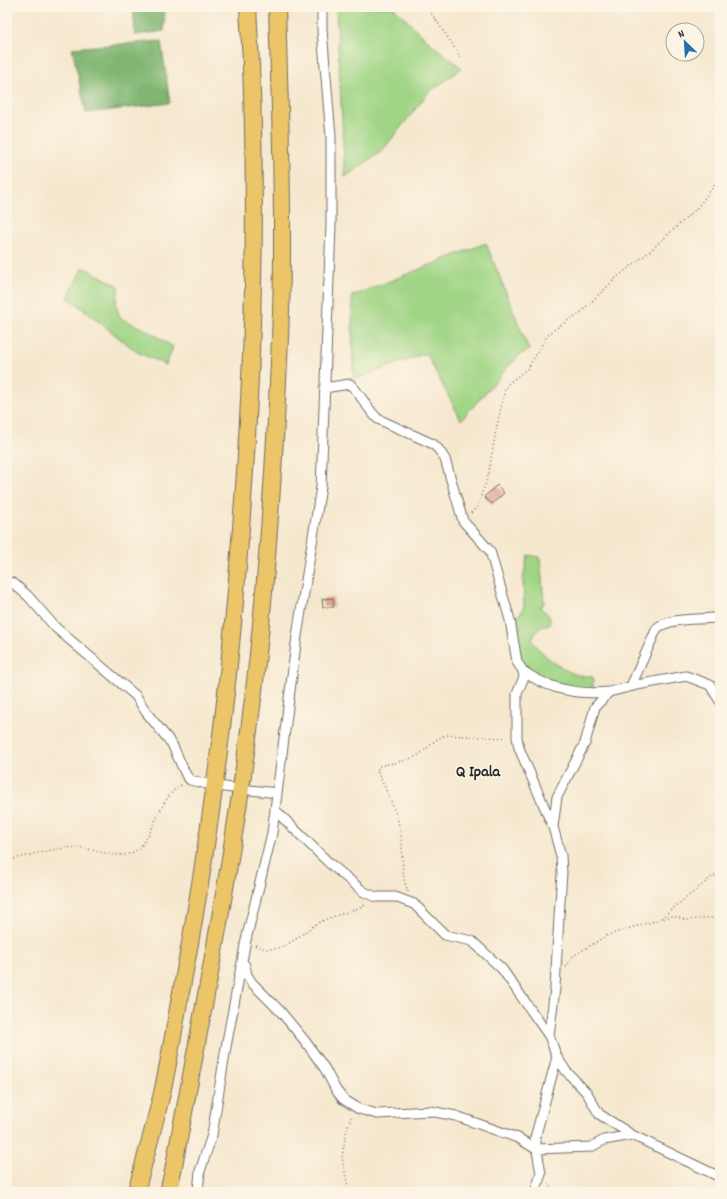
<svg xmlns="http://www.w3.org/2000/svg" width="727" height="1199" font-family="Dekko,sans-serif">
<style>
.green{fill:#a0d585;stroke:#668058}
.forest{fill:#80b672;stroke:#56704e}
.building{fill:#dfa594}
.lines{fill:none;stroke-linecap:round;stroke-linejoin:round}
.street-casing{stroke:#726d64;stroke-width:11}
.highway-casing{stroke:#726d64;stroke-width:18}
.path{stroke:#726d64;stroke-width:1.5;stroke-dasharray:1 3;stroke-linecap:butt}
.street{stroke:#fff;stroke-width:9}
.highway{stroke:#ecc569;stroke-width:16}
.labels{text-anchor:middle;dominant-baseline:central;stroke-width:3.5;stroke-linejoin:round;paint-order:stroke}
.quarter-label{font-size:16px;font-weight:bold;fill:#2b2b2b;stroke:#fcf5e5}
</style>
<rect width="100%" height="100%" fill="#fcf5e5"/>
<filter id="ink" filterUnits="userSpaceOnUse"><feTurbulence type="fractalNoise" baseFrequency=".025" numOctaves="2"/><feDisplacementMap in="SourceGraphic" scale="8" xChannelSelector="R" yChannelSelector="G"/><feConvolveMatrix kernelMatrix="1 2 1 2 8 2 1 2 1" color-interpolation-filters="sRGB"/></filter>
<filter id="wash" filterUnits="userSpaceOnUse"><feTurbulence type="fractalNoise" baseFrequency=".012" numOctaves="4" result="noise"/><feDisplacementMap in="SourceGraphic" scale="16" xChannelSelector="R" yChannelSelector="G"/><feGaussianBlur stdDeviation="0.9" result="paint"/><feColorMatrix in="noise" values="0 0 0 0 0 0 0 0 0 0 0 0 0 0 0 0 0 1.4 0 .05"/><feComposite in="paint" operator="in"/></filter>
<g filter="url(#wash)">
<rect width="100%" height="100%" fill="#f6e8cf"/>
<path class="green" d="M 336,7 L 393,7 L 431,44 L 462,68 L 428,93 L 382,151 L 345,177 Z
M 486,243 L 529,350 L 519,355 L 461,420 L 426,353 L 353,380 L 352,296 Z
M 83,267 L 119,286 L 116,305 L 120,318 L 150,332 L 173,347 L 166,365 L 137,352 L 68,297 Z
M 528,555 L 540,557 L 544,603 L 540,608 C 547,613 551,615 550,624 C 540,627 535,630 532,640 C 539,653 562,670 577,675 C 581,676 587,676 593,677 L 593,693 L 575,692 L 523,671 L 510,620 L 521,613 L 524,606 L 523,578 Z"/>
<path class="forest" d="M 133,7 L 165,7 L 164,31 L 135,35 Z
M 161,41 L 170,103 L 86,113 L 72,48 Z"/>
<g id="blocks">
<path class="building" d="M 497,485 L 504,493 L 492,504 L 484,497 Z
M 333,598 L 334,607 L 323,607 L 322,599 Z"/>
</g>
</g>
<g filter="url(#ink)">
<use href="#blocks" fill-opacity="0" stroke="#726d64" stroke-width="1"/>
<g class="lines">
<g class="street-casing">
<path id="street" d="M 324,388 L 350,384 C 361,394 367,409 378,419 L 433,444 L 439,450 L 445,459 L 463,521 L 490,551 L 510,620 L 517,662 L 523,671 L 524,677 L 517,694 L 517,737 L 519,748 L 553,827 L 561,856 L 562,873 L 559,917 L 555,988 L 549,1036 L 557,1057 L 566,1071 L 587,1093 L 599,1114 L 632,1135
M 7,581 L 13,583 L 28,596 L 56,628 L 136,696 L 146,712 L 172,744 L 186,775 L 190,780 L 216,786 L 277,793
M 523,671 C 548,689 578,695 609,692
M 631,686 L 657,628 C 675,616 699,621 720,617
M 275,810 L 328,862 L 364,892 L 376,897 L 395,897 L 414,904 L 445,935 L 472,941 L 502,969 L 549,1036
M 553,827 L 557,797 L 585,743 L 595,707 L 609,692 L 637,685 L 686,676 L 710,685 L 720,701
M 245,965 L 247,975 L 252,983 L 281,1012 L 305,1041 L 325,1069 L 336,1090 L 343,1099 L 359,1109 L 377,1114 L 430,1111 L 456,1116 L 518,1138 L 536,1149 L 591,1147 L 604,1140 L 632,1135 L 720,1177
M 198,1192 L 200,1171 L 212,1135 L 226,1047 L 246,940 L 272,833 L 297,636 L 321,487 L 331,225 L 331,137 L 322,30 L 322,7
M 535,1192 L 541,1174 L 535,1138 L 557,1057"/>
</g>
<g class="highway-casing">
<path id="highway" d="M 136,1192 C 145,1159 154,1126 162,1093 C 170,1058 175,1022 182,987 C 210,839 229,691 240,541 C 254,363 259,185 248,7
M 168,1192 L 173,1171 C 207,989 244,808 261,624 C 271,521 277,417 281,313 C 284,211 280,109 277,7"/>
</g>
<path class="path" d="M 427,7 L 457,51 L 460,59
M 471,513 L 477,507 L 488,476 L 496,430 L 505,389 L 509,383 L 528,368 L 547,336 L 555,329 L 581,312 L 617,277 L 649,252 L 697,208 L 720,178
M 7,862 L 13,859 C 32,855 63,845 83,848 C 100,851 127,863 141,846 C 157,827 159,799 181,785
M 408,892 C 400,873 404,856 401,837 C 398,813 387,792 377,771 L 379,766 C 392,763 410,761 421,753 C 431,746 434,739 446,735 L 507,738
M 661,918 L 712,877 L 720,874
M 255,945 C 280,959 299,934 318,923 C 334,915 352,912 367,904
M 566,967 L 573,956 L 606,936 L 633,927 L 673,916 L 686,920 L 720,917
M 548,1183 L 554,1192
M 349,1192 L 342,1158 L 346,1132 L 352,1115"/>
<use href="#street" class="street"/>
<use href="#highway" class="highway"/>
</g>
</g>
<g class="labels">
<g class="quarter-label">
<text x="478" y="772">Q Ipala</text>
</g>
</g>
<rect width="727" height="1199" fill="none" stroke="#fcf5e5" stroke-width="24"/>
<g transform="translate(685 42) rotate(335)"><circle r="19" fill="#fcf5e5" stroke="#a8a49b"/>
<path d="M0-3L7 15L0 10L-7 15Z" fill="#1f6fb2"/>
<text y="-6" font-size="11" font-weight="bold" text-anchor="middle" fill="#2b2b2b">N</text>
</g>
</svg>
